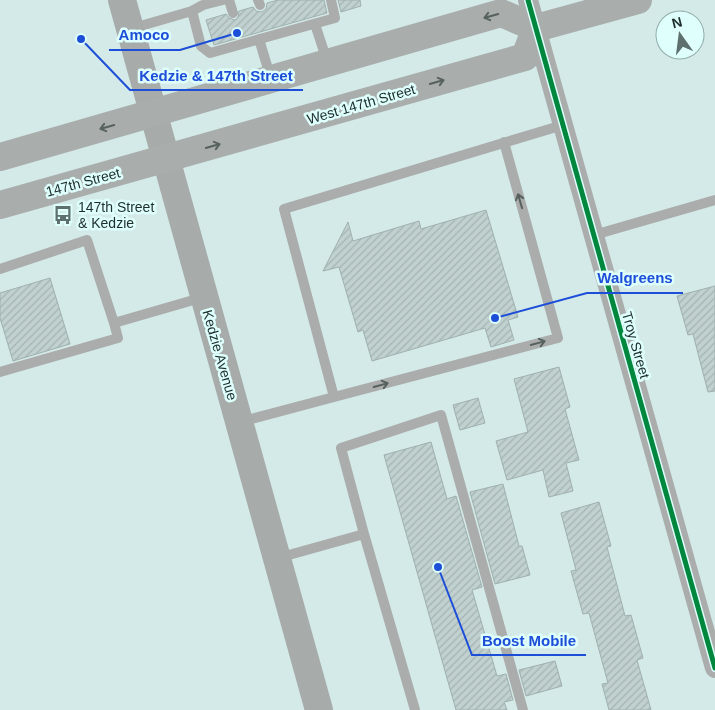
<svg xmlns="http://www.w3.org/2000/svg" width="715" height="710" font-family="Helvetica,sans-serif">
<style>
.building{fill:url(#building-hatch);stroke:#9fb0ae}
.lines{fill:none;stroke-linecap:round;stroke-linejoin:round}
.lane{stroke:#aaadab;stroke-width:10}
.street{stroke:#aaadab;stroke-width:20}
.secondary{stroke:#a7acaa;stroke-width:28}
.primary{stroke:#a9aeac;stroke-width:28}
.cycleway-casing{stroke:#defffc;stroke-width:8}
.cycleway{stroke:#00873e;stroke-width:5}
.oneway{stroke:#566160}
.oneway2{stroke:#56615f}
.labels{text-anchor:middle;dominant-baseline:central;stroke-width:5;stroke-linejoin:round;paint-order:stroke}
.street-label{font-size:14px;fill:#1e2e2d;stroke:#defffc}
.poi-label{font-size:14px;fill:#1e2e2d;stroke:#defffc;text-anchor:start}
.leader{fill:none;stroke:#1d4ed8;stroke-width:2}
.callout-dot{fill:#1d4ed8;stroke:#defffc;stroke-width:2}
.callout-label{font-size:15px;text-anchor:middle;font-weight:bold;fill:#1d4ed8;stroke:#defffc;stroke-width:5;stroke-linejoin:round;paint-order:stroke}
</style>
<defs>
<pattern id="building-hatch" width="6" height="6" patternUnits="userSpaceOnUse" patternTransform="scale(1.25)"><rect width="6" height="6" fill="#c0d1d0"/><path d="M-1 1l2-2M0 6l6-6M5 7l2-2" fill="none" stroke="#a5b4b3"/></pattern>
</defs>
<rect width="100%" height="100%" fill="#d4eae8"/>
<path class="building" d="M 278,0 L 324,0 L 327,13 L 214,45 L 206,20 L 226,14 L 229,18 L 235,20 L 238,17 L 239,11 L 253,7 L 256,11 L 262,12 L 266,9 L 267,3 Z
M 338,0 L 360,0 L 361,6 L 341,12 Z
M 486,210 L 518,317 L 508,320 L 514,340 L 491,347 L 485,328 L 372,361 L 363,330 L 358,332 L 339,267 L 323,271 L 348,222 L 353,241 L 419,221 L 421,229 Z
M 50,278 L 70,344 L 13,361 L 0,318 L 0,293 Z
M 715,286 L 715,391 L 708,392 L 693,334 L 688,335 L 677,296 Z
M 559,367 L 570,407 L 565,409 L 579,460 L 566,463 L 573,491 L 549,497 L 543,470 L 507,480 L 496,441 L 528,432 L 514,379 Z
M 478,398 L 485,423 L 460,430 L 453,405 Z
M 431,442 L 447,499 L 456,496 L 482,587 L 472,590 L 497,676 L 506,674 L 513,700 L 504,702 L 507,710 L 456,710 L 384,455 Z
M 503,484 L 519,546 L 522,546 L 530,575 L 495,584 L 470,492 Z
M 599,502 L 611,546 L 607,547 L 625,616 L 631,615 L 643,658 L 637,660 L 651,710 L 609,710 L 602,684 L 608,683 L 589,613 L 583,614 L 571,571 L 576,570 L 561,513 Z
M 555,661 L 562,686 L 526,696 L 519,670 Z"/>
<g class="lines">
<path class="lane" d="M 223,0 L 203,5 L 192,11 L 201,46 L 210,53 L 335,18 L 331,0
M 229,0 L 233,13
M 258,0 L 260,5
M 315,24 L 327,61
M 130,29 L 192,11
M 259,39 L 271,79
M 594,235 L 715,200
M 0,269 L 87,240 L 114,323
M 0,372 L 118,338 L 114,323 L 204,297
M 334,397 L 558,338 L 504,142
M 240,422 L 334,397 L 284,209 L 563,125
M 364,534 L 415,710
M 278,558 L 364,534 L 341,448 L 441,415 L 523,710"/>
<path class="street" d="M 528,0 L 715,668"/>
<path class="secondary" d="M 122,0 L 319,710"/>
<path class="primary" d="M 0,157 L 501,13 L 536,28 L 638,0
M 0,205 L 525,57 L 536,28"/>
<g class="cycleway-casing">
<path id="cycleway" d="M 528,0 L 715,668"/>
</g>
<use href="#cycleway" class="cycleway"/>
</g>
<defs><path id="oneway-shaft" d="M-6 0H5M1.5-3L5.5 0L1.5 3" fill="none" stroke-width="1.6" stroke-linecap="round" stroke-linejoin="round" transform="scale(1.25)"/></defs>
<g class="oneway">
<use href="#oneway-shaft" transform="translate(491 16) rotate(164)"/>
<use href="#oneway-shaft" transform="translate(437 82) rotate(-16)"/>
<use href="#oneway-shaft" transform="translate(107 127) rotate(164)"/>
<use href="#oneway-shaft" transform="translate(213 146) rotate(-16)"/>
</g>
<g class="oneway2">
<use href="#oneway-shaft" transform="translate(520 201) rotate(-106)"/>
<use href="#oneway-shaft" transform="translate(538 343) rotate(-15)"/>
<use href="#oneway-shaft" transform="translate(381 385) rotate(-15)"/>
</g>
<defs>
<g id="bus-bare" transform="scale(1.5)"><path d="M-5-6H5V4H4V6H2V4H-2V6H-4V4H-5ZM-3.5-4V0h7V-4ZM-3.5 1.2v1.5H-2V1.2ZM2 1.2v1.5H3.5V1.2Z" fill="#5e706e" stroke="#defffc" stroke-width="2.5" paint-order="stroke"/></g>
</defs>
<g fill-rule="evenodd">
<use href="#bus-bare" x="63" y="215"/>
</g>
<g class="labels">
<g class="street-label">
<text transform="translate(361 104) rotate(-16)">West 147th Street</text>
<text transform="translate(83 182) rotate(-15)">147th Street</text>
<text transform="translate(636 345) rotate(74)">Troy Street</text>
<text transform="translate(220 355) rotate(74)">Kedzie Avenue</text>
</g>
<g class="poi-label">
<text x="78" y="207">147th Street<tspan x="78" dy="16">&amp; Kedzie</tspan></text>
</g>
</g>
<path class="leader" d="M237 33L180 50H109M81 39L130 90H303M495 318L587 293H683M438 567L472 655H586"/>
<g class="callout-dot">
<circle cx="237" cy="33" r="5"/>
<circle cx="81" cy="39" r="5"/>
<circle cx="495" cy="318" r="5"/>
<circle cx="438" cy="567" r="5"/>
</g>
<g class="callout-label">
<text x="144" y="40">Amoco</text>
<text x="216" y="81">Kedzie &amp; 147th Street</text>
<text x="635" y="283">Walgreens</text>
<text x="529" y="646">Boost Mobile</text>
</g>
<g transform="translate(680 35) rotate(346)"><circle r="24" fill="#defffc" stroke="#91aba9"/>
<path d="M0-4L9 19L0 12L-9 19Z" fill="#5e706e"/>
<text y="-8" font-size="14" font-weight="bold" text-anchor="middle" fill="#1e2e2d">N</text>
</g>
</svg>
